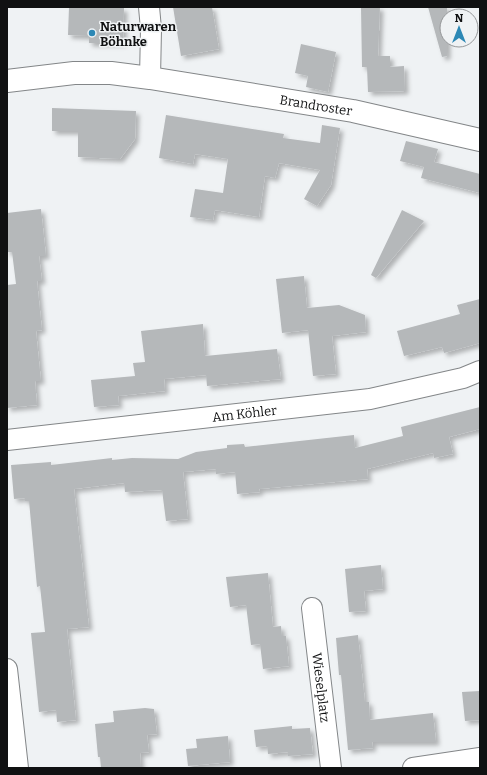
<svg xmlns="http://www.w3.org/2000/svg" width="487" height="775" font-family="Bitter,serif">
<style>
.building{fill:#b5b8ba;filter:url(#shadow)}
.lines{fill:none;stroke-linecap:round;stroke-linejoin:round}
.street-casing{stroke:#838688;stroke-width:22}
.secondary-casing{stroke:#838688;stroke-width:24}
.street{stroke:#fff;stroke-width:20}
.secondary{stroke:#fff;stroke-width:22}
.poi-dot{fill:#2c88b5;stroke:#eff2f4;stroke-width:1.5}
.labels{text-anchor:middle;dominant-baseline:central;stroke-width:3;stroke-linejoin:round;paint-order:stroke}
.poi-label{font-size:13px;font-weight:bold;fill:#101112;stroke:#eff2f4;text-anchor:start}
.street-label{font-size:13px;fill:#101112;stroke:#eff2f4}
</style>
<defs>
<filter id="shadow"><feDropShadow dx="3.5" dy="3.5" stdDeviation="2" flood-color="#0004"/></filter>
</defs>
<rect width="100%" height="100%" fill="#eff2f4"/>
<path class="building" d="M 69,7 L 124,8 L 123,43 L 89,43 L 89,36 L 68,35 Z
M 173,7 L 212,7 L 219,49 L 181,56 Z
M 361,7 L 380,7 L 378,56 L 390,56 L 390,67 L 404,66 L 405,91 L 368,92 L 367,67 L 362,67 Z
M 428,7 L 447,7 L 447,56 L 442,57 Z
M 301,44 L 336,52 L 328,92 L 306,87 L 308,76 L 295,73 Z
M 52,108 L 136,111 L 135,139 L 120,159 L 78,157 L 78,131 L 52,131 Z
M 166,115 L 284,134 L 283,138 L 320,143 L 322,125 L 340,128 L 331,185 L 317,206 L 304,199 L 320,170 L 279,163 L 275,178 L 265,176 L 259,217 L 215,210 L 213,220 L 190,217 L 195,189 L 223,193 L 228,159 L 195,154 L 193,164 L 159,158 Z
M 406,141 L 438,149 L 434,162 L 480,174 L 480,193 L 421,178 L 424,167 L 400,161 Z
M 41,209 L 46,256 L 39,256 L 42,281 L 37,281 L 42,330 L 36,331 L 41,381 L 35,381 L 37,405 L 7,408 L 7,285 L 16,284 L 12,252 L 7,252 L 7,213 Z
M 402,210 L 424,221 L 376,278 L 371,275 Z
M 304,276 L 307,308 L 339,305 L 365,315 L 366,332 L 332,336 L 336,374 L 313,376 L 308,330 L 282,333 L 276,279 Z
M 480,299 L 480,343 L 444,353 L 442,347 L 404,356 L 397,331 L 460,314 L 457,305 Z
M 203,324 L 205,356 L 277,349 L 281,379 L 207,386 L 206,375 L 164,379 L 165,391 L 118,396 L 119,405 L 94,407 L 91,380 L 135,376 L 133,363 L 145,362 L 141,331 Z
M 480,407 L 480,429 L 449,437 L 453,454 L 434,458 L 433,453 L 367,469 L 368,479 L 259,489 L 260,492 L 237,494 L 235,472 L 216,474 L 216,469 L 183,472 L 188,519 L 166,521 L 162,490 L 125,492 L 124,483 L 74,489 L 89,627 L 67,629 L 76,720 L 57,722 L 56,710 L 39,712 L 31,633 L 45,632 L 40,586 L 37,587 L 29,501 L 25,501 L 25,498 L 14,499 L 11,465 L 51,462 L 51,465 L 112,458 L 112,460 L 132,458 L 178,459 L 196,452 L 227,448 L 227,445 L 244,444 L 245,447 L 354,435 L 355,448 L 403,436 L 401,427 Z
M 381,565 L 383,589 L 364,591 L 366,611 L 349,612 L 345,569 Z
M 268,573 L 273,627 L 281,626 L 282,636 L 286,636 L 289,666 L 263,669 L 260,644 L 251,645 L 246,605 L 230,607 L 226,577 Z
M 358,635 L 365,702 L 369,702 L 370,720 L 433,713 L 436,742 L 372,742 L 373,748 L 348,750 L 341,675 L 339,675 L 336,638 Z
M 480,691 L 480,720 L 465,721 L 462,692 Z
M 145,708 L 154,709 L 157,734 L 147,735 L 149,752 L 140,753 L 141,768 L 101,768 L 100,757 L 98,757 L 95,724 L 114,722 L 113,711 Z
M 292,726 L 292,729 L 310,728 L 313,754 L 288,756 L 288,752 L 268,754 L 267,746 L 256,747 L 254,730 Z
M 228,736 L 230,762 L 188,766 L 186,749 L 197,748 L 196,739 Z"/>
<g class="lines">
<g class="street-casing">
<g id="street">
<path d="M 149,7 L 151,29 L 150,78"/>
<path id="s1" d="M 7,440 L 370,399 L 463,378 L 480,371"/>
<path id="s2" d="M 312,608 L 331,768"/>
<path d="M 7,669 L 18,768"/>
<path d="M 413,768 L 480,758"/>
</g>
</g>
<g class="secondary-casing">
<g id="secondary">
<path id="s3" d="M 7,81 L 74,73 L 111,73 L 150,78 L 353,111 L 480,140"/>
</g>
</g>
<use href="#street" class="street"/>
<use href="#secondary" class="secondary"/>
</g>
<circle class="poi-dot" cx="92" cy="33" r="4"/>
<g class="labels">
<g class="poi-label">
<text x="100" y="26">Naturwaren<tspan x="100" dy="15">Böhnke</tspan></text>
</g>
<g class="street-label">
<text stroke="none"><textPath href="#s3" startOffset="312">Brandroster</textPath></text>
<text stroke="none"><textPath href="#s1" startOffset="239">Am Köhler</textPath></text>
<text stroke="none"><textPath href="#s2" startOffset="80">Wieselplatz</textPath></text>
</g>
</g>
<rect width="487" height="775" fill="none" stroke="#101112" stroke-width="16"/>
<g transform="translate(459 28)"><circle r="19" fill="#eff2f4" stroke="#96989a"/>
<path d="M0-3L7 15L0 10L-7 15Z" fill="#2c88b5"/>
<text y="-6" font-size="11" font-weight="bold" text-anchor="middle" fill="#101112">N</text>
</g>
</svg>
